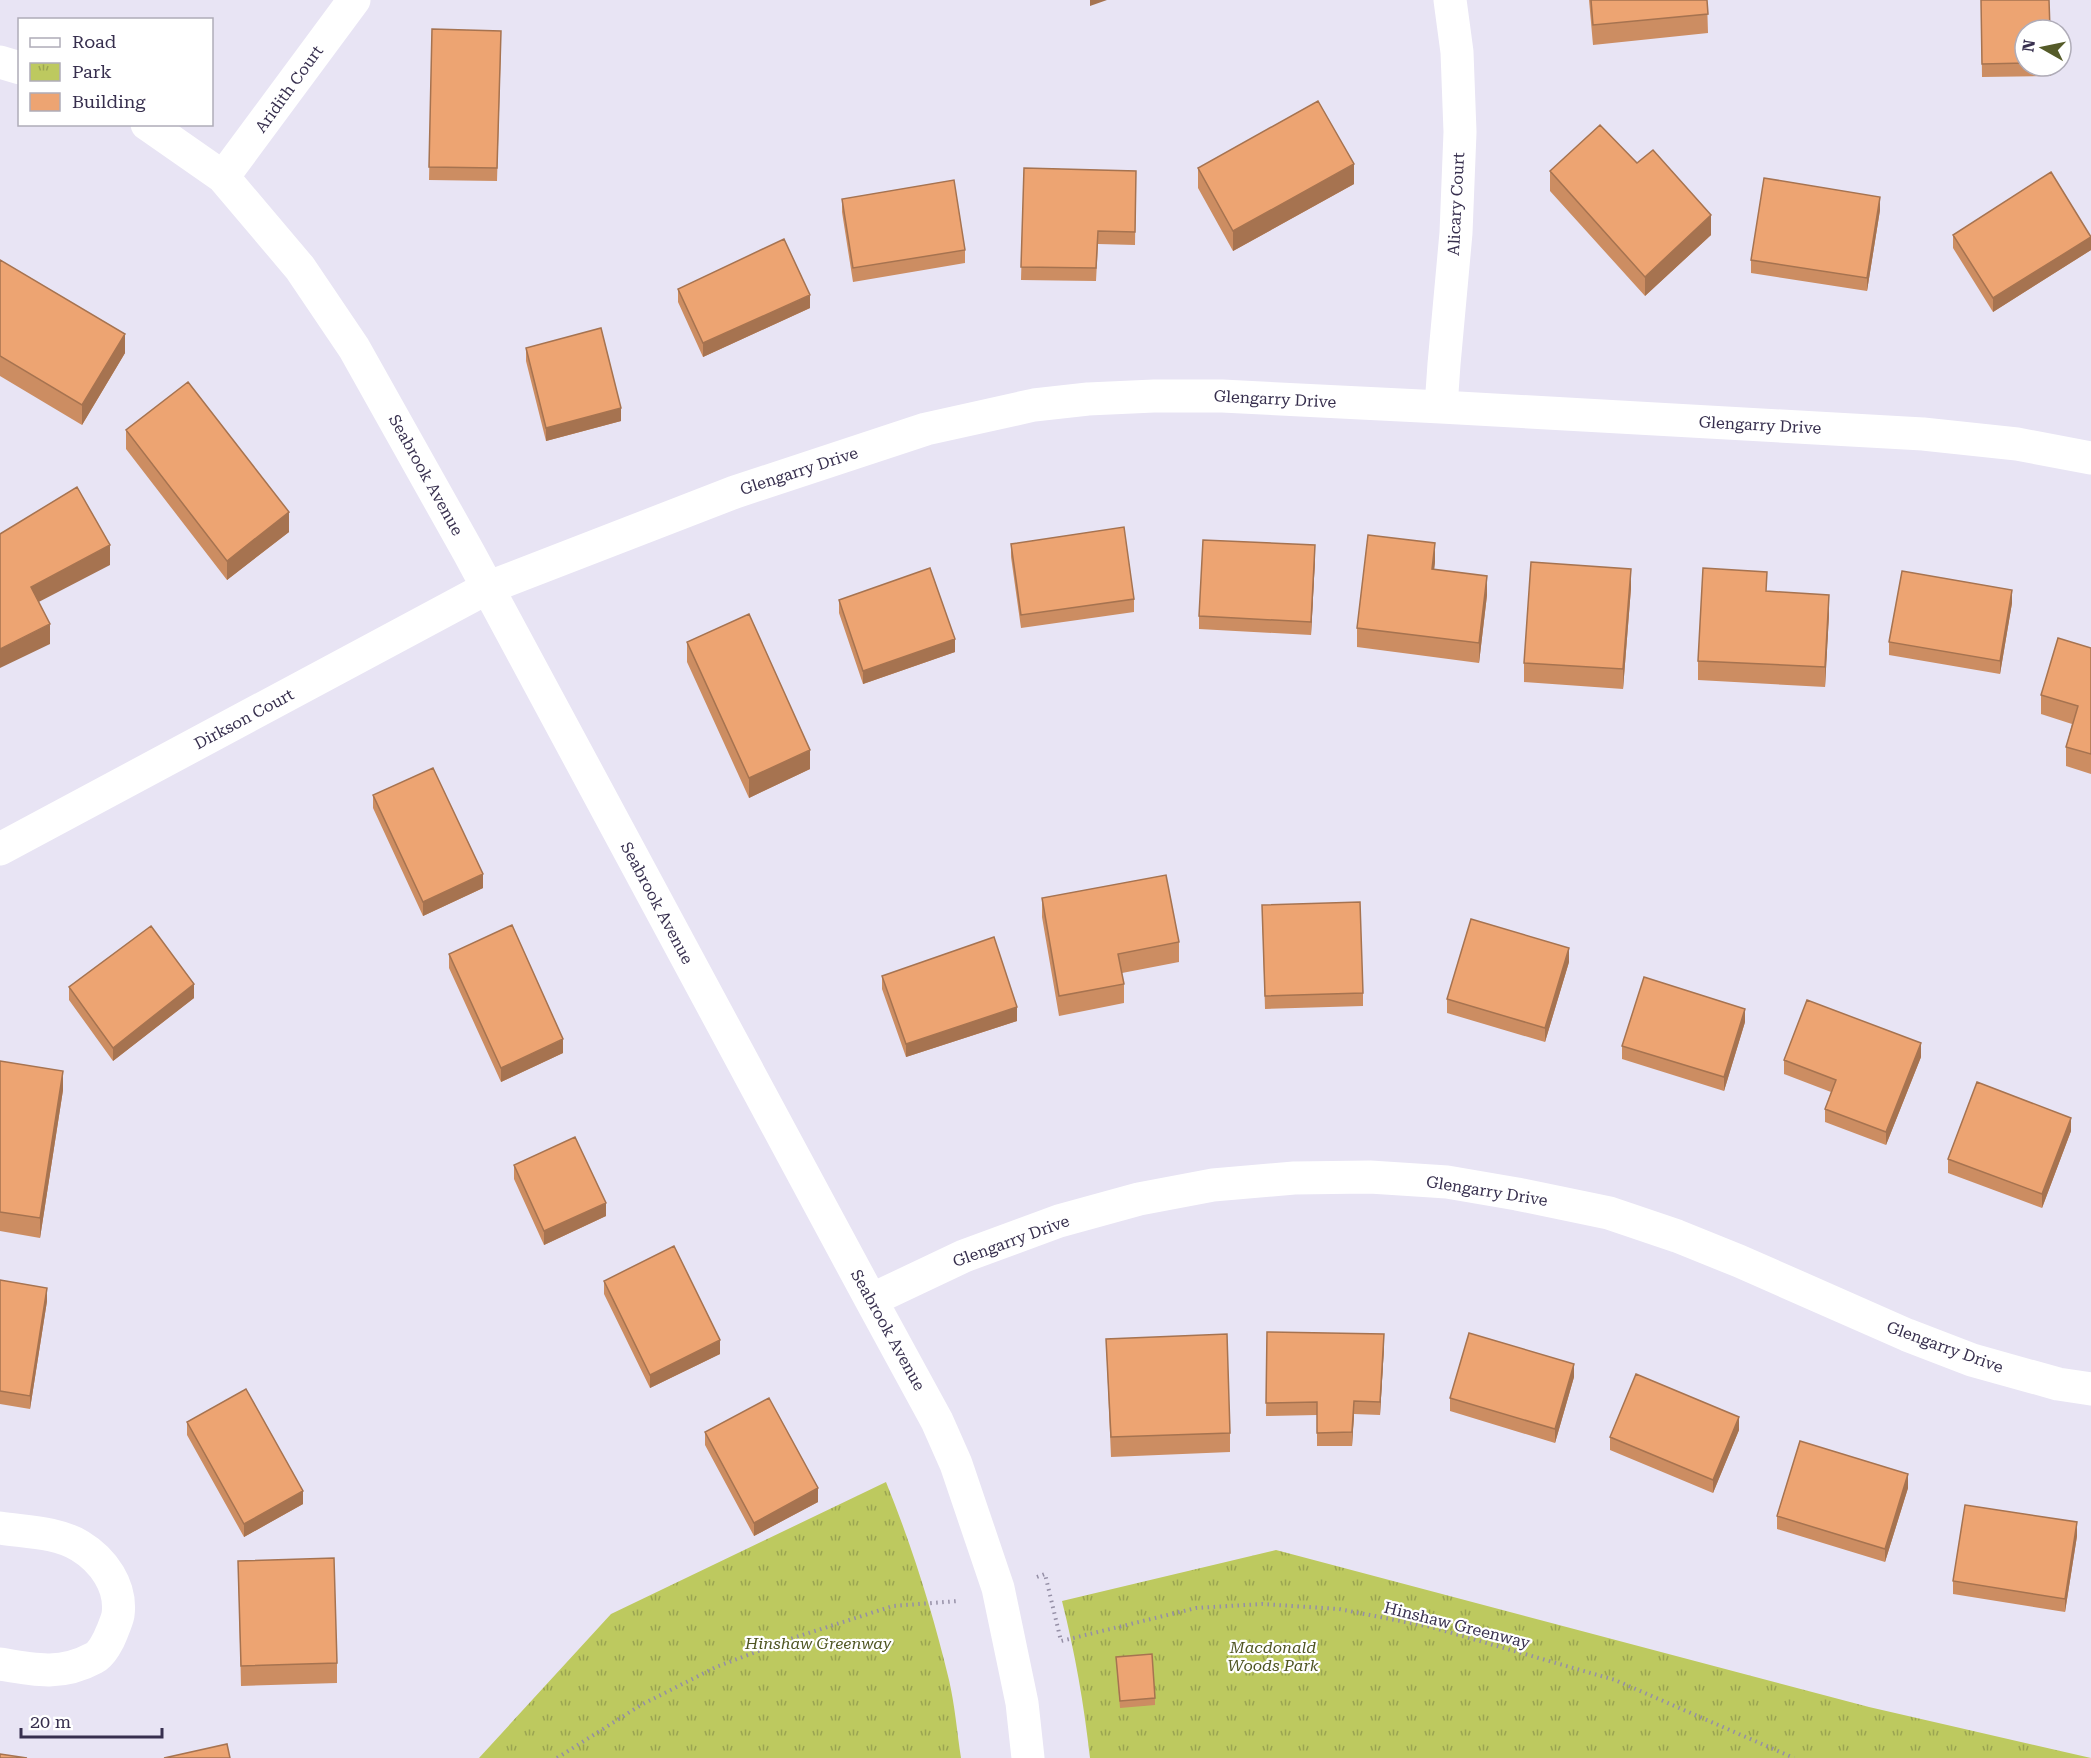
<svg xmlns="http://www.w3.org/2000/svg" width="2091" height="1758" font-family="'Roboto Serif',serif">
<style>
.park{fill:url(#park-tufts)}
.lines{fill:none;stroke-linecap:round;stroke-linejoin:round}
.path{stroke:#958fa6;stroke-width:4;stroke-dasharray:1.5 4.5;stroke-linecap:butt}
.street{stroke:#fff;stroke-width:33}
.wall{fill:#cc8d62}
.shaded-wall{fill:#a67350}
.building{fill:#eda472;stroke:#a67350;stroke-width:1.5}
.labels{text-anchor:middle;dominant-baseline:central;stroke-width:4.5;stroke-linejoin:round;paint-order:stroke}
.street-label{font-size:16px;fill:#372f4e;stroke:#fff}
.park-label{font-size:16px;font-style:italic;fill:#4f5522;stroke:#fff}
</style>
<defs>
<pattern id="park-tufts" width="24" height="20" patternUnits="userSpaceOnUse" patternTransform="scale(1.5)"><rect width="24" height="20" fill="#bdc95f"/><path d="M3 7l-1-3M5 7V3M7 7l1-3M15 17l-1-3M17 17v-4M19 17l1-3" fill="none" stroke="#9aa451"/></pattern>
</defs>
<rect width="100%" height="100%" fill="#e8e4f4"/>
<path class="park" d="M 886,1482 C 912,1546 933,1613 949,1680 C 955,1706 957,1732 961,1758 L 479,1758 L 611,1614 Z
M 1276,1550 L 1869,1707 L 2091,1758 L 1090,1758 C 1084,1704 1075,1653 1062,1601 Z"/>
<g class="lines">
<path class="path" d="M 1037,1577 L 1045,1574 L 1061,1641 L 1196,1608 L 1262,1604 L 1339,1609 L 1431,1627 L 1615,1680 L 1794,1758
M 557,1758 L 641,1705 L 716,1667 L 793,1638 L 893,1606 L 958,1601"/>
<path class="street" d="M 0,62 L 20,68
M 147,124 L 223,177 L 300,268 L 354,348 L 469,553 L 871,1300 L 937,1421 L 956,1464 L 998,1588 L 1022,1703 L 1028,1758
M 223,177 L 354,0
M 1441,407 L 1444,364 L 1456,233 L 1460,132 L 1457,52 L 1450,0
M 0,849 L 487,588 L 735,492 L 926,429 L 1034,405 L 1088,399 L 1154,396 L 1222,396 L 1441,407 L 1923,434 L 2017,444 L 2091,458
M 871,1300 L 964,1256 L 1059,1221 L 1139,1199 L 1213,1185 L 1294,1178 L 1370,1177 L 1447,1182 L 1517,1194 L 1609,1213 L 1677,1236 L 1739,1261 L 1907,1335 L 1972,1360 L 2058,1384 L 2091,1389
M 0,1528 C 27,1532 57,1532 80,1546 C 103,1560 122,1586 118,1615 C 117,1620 114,1627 112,1632 C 109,1640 102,1654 94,1658 C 61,1676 34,1670 0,1664"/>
</g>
<path class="wall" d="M 1589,0 L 1707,0 L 1708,33 L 1593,45 Z
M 1981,0 L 2025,30 L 2025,66 L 2051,66 L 2051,76 L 1982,77 Z
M 432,29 L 501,44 L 497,181 L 429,180 Z
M 1024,168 L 1136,171 L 1135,245 L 1098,244 L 1096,281 L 1021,280 Z
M 1198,168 L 1354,184 L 1233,251 L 1198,188 Z
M 1550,171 L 1711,235 L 1645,296 L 1550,191 Z
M 842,199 L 965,250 L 965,263 L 853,282 L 842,212 Z
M 1880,210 L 1867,291 L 1751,273 L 1751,260 Z
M 1953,235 L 2091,237 L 2091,250 L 1993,312 L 1953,248 Z
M 0,260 L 125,353 L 82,425 L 0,376 Z
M 678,289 L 810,308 L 703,357 L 678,302 Z
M 526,348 L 621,421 L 546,441 L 526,361 Z
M 126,430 L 289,532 L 227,580 L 126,449 Z
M 1011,544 L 1134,599 L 1134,612 L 1021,628 L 1011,557 Z
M 1315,559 L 1311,635 L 1199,629 L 1199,616 Z
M 1435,562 L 1434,569 L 1487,595 L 1479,663 L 1357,647 L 1357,628 Z
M 1631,588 L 1623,689 L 1524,682 L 1524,663 Z
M 1767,591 L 1829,614 L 1825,687 L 1698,680 L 1698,661 Z
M 839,600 L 955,652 L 863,684 L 839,613 Z
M 2012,603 L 2000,674 L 1889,655 L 1889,642 Z
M 687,642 L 810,769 L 749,798 L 687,662 Z
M 2091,648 L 2091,774 L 2066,766 L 2066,747 L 2072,724 L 2041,714 L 2041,695 Z
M 373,795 L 483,888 L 423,916 L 373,808 Z
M 1042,898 L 1179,942 L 1179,962 L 1122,973 L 1124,984 L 1124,1003 L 1059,1016 L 1042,917 Z
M 1262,905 L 1363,993 L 1363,1006 L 1265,1009 Z
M 449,954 L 563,1053 L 501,1082 L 449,968 Z
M 1569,962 L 1545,1042 L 1447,1013 L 1447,999 Z
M 882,976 L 1017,1021 L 906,1057 L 882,989 Z
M 69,987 L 194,998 L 113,1061 L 69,1000 Z
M 1745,1022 L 1724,1091 L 1622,1059 L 1622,1046 Z
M 1921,1057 L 1886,1145 L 1825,1122 L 1825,1109 L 1831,1092 L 1784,1074 L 1784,1060 Z
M 0,1061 L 63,1090 L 40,1238 L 0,1231 Z
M 2071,1131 L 2042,1208 L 1948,1173 L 1948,1159 Z
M 514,1165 L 606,1216 L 544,1245 L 514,1179 Z
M 0,1280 L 47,1301 L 30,1409 L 0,1404 Z
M 604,1281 L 720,1354 L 650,1388 L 604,1294 Z
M 1267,1332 L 1384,1347 L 1380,1415 L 1354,1414 L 1352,1446 L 1317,1446 L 1317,1415 L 1266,1416 Z
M 1106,1339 L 1230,1433 L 1230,1452 L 1111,1457 Z
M 1574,1377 L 1555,1443 L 1450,1411 L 1450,1398 Z
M 187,1422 L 303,1504 L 244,1537 L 187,1435 Z
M 1739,1430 L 1713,1493 L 1610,1450 L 1610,1437 Z
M 705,1432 L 818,1502 L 754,1536 L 705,1445 Z
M 1908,1488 L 1885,1562 L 1777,1529 L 1777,1516 Z
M 2077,1536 L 2065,1612 L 1953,1594 L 1953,1581 Z
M 238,1561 L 337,1663 L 337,1683 L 241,1686 Z
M 1116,1657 L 1155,1698 L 1155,1705 L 1120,1708 Z"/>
<path class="shaded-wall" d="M 1090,0 L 1107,0 L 1090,6 Z
M 1354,164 L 1354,184 L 1233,251 L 1233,231 Z
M 1880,197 L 1880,210 L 1867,291 L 1867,278 Z
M 1711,215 L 1711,235 L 1645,296 L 1645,277 Z
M 2091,237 L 2091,250 L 1993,312 L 1993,298 Z
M 810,295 L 810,308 L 703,357 L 703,343 Z
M 125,334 L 125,353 L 82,425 L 82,405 Z
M 621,408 L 621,421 L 546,441 L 546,428 Z
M 289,512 L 289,532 L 227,580 L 227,561 Z
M 1435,543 L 1435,562 L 1432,588 L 1432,569 Z
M 110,545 L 110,565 L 31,606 L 31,587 Z
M 1315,545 L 1315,559 L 1311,635 L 1311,622 Z
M 1631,569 L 1631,588 L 1623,689 L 1623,669 Z
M 1487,576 L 1487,595 L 1479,663 L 1479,643 Z
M 2012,590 L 2012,603 L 2000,674 L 2000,661 Z
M 1829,595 L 1829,614 L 1825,687 L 1825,667 Z
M 50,624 L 50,644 L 0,668 L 0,649 Z
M 955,639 L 955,652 L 863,684 L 863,671 Z
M 810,750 L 810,769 L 749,798 L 749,778 Z
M 483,874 L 483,888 L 423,916 L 423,902 Z
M 1569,948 L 1569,962 L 1545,1042 L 1545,1028 Z
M 194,984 L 194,998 L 113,1061 L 113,1048 Z
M 1017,1007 L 1017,1021 L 906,1057 L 906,1044 Z
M 1745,1009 L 1745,1022 L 1724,1091 L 1724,1077 Z
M 563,1039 L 563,1053 L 501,1082 L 501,1068 Z
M 1921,1043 L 1921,1057 L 1886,1145 L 1886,1132 Z
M 63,1071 L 63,1090 L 40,1238 L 40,1218 Z
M 2071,1118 L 2071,1131 L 2042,1208 L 2042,1194 Z
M 606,1203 L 606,1216 L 544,1245 L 544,1231 Z
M 47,1288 L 47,1301 L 30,1409 L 30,1396 Z
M 1384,1334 L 1384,1347 L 1380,1415 L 1380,1402 Z
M 720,1340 L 720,1354 L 650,1388 L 650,1375 Z
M 1574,1364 L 1574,1377 L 1555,1443 L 1555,1429 Z
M 1354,1401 L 1354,1414 L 1352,1446 L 1352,1432 Z
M 1739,1417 L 1739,1430 L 1713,1493 L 1713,1480 Z
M 1908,1474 L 1908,1488 L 1885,1562 L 1885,1549 Z
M 818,1488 L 818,1502 L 754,1536 L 754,1523 Z
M 303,1491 L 303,1504 L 244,1537 L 244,1524 Z
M 2077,1522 L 2077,1536 L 2065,1612 L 2065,1599 Z"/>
<path class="building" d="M 1591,0 L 1707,0 L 1708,14 L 1593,25 Z
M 1981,0 L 2049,0 L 2050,30 L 2025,30 L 2025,63 L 1982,64 Z
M 432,29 L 501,31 L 497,168 L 429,167 Z
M 1318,101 L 1354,164 L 1233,231 L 1198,168 Z
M 1600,125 L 1637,163 L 1653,150 L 1711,215 L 1645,277 L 1550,171 Z
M 1024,168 L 1136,171 L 1135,232 L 1098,231 L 1096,268 L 1021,267 Z
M 2051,172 L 2091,237 L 1993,298 L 1953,235 Z
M 1764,178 L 1880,197 L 1867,278 L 1751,260 Z
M 954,180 L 965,250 L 853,268 L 842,199 Z
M 784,239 L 810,295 L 703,343 L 678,289 Z
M 0,260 L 125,334 L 82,405 L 0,356 Z
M 601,328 L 621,408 L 546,428 L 526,348 Z
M 188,382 L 289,512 L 227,561 L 126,430 Z
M 77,487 L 110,545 L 31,587 L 50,624 L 0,649 L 0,534 Z
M 1124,527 L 1134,599 L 1021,615 L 1011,544 Z
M 1368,535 L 1435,543 L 1432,569 L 1487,576 L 1479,643 L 1357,628 Z
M 1203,540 L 1315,545 L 1311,622 L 1199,616 Z
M 1531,562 L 1631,569 L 1623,669 L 1524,663 Z
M 930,568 L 955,639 L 863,671 L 839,600 Z
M 1703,568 L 1767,572 L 1766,591 L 1829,595 L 1825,667 L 1698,661 Z
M 1902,571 L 2012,590 L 2000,661 L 1889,642 Z
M 749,614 L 810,750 L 749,778 L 687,642 Z
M 2058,638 L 2091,648 L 2091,754 L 2066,747 L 2078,706 L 2041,695 Z
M 433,768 L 483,874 L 423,902 L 373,795 Z
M 1166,875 L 1179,942 L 1118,954 L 1124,984 L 1059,996 L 1042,898 Z
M 1360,902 L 1363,993 L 1265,996 L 1262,905 Z
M 1471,919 L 1569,948 L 1545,1028 L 1447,999 Z
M 512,925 L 563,1039 L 501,1068 L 449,954 Z
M 151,926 L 194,984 L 113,1048 L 69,987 Z
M 994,937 L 1017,1007 L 906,1044 L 882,976 Z
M 1644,977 L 1745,1009 L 1724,1077 L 1622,1046 Z
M 1807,1000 L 1921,1043 L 1886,1132 L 1825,1109 L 1836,1080 L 1784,1060 Z
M 0,1061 L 63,1071 L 40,1218 L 0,1212 Z
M 1977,1082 L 2071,1118 L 2042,1194 L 1948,1159 Z
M 575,1137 L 606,1203 L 544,1231 L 514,1165 Z
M 674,1246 L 720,1340 L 650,1375 L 604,1281 Z
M 0,1280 L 47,1288 L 30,1396 L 0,1391 Z
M 1267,1332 L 1384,1334 L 1380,1402 L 1354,1401 L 1352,1432 L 1317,1433 L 1317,1402 L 1266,1403 Z
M 1469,1333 L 1574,1364 L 1555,1429 L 1450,1398 Z
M 1227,1334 L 1230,1433 L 1111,1437 L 1106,1339 Z
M 1636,1374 L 1739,1417 L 1713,1480 L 1610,1437 Z
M 246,1389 L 303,1491 L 244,1524 L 187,1422 Z
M 769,1398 L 818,1488 L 754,1523 L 705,1432 Z
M 1800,1441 L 1908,1474 L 1885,1549 L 1777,1516 Z
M 1965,1505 L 2077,1522 L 2065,1599 L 1953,1581 Z
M 334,1558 L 337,1663 L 241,1666 L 238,1561 Z
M 1152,1654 L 1155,1698 L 1120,1701 L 1116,1657 Z
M 227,1744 L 230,1758 L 164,1758 Z
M 0,1754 L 27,1758 L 0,1758 Z"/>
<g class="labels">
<g class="street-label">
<text transform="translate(289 89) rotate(-54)">Aridith Court</text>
<text transform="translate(1456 204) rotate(-87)">Alicary Court</text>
<text transform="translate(1275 399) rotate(3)">Glengarry Drive</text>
<text transform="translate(1760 425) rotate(3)">Glengarry Drive</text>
<text transform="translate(799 471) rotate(-18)">Glengarry Drive</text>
<text transform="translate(426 475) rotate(61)">Seabrook Avenue</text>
<text transform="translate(244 719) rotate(-28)">Dirkson Court</text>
<text transform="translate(657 903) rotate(62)">Seabrook Avenue</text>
<text transform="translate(1487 1191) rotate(9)">Glengarry Drive</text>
<text transform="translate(1011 1241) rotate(-20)">Glengarry Drive</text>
<text transform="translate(888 1330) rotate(61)">Seabrook Avenue</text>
<text transform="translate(1945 1347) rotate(20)">Glengarry Drive</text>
<text transform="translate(1457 1625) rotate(14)">Hinshaw Greenway</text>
</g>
<g class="park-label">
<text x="818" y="1643">Hinshaw Greenway</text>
<text x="1273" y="1647">Macdonald<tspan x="1273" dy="18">Woods Park</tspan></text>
</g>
</g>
<rect x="18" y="18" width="195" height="108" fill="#ffffff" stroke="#afacb8" stroke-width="1.5"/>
<rect x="30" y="38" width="30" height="9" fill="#ffffff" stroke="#afacb8" stroke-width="1.5"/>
<text x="72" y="48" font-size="18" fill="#372f4e">Road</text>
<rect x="30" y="63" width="30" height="18" fill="url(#park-tufts)" stroke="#afacb8" stroke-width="1.5"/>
<text x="72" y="78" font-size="18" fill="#372f4e">Park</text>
<rect x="30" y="93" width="30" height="18" fill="#eda472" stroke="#afacb8" stroke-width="1.5"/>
<text x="72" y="108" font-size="18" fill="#372f4e">Building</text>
<g transform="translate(2043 48) rotate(279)"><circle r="28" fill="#ffffff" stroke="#afacb8" stroke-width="1.5"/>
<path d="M0-4.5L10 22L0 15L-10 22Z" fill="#555b29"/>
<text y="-9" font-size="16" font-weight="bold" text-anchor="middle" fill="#372f4e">N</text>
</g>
<path d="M21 1728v9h141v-9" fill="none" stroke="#372f4e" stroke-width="3"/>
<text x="30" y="1728" font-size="18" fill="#372f4e" stroke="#ffffff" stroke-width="4.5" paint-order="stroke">20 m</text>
</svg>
